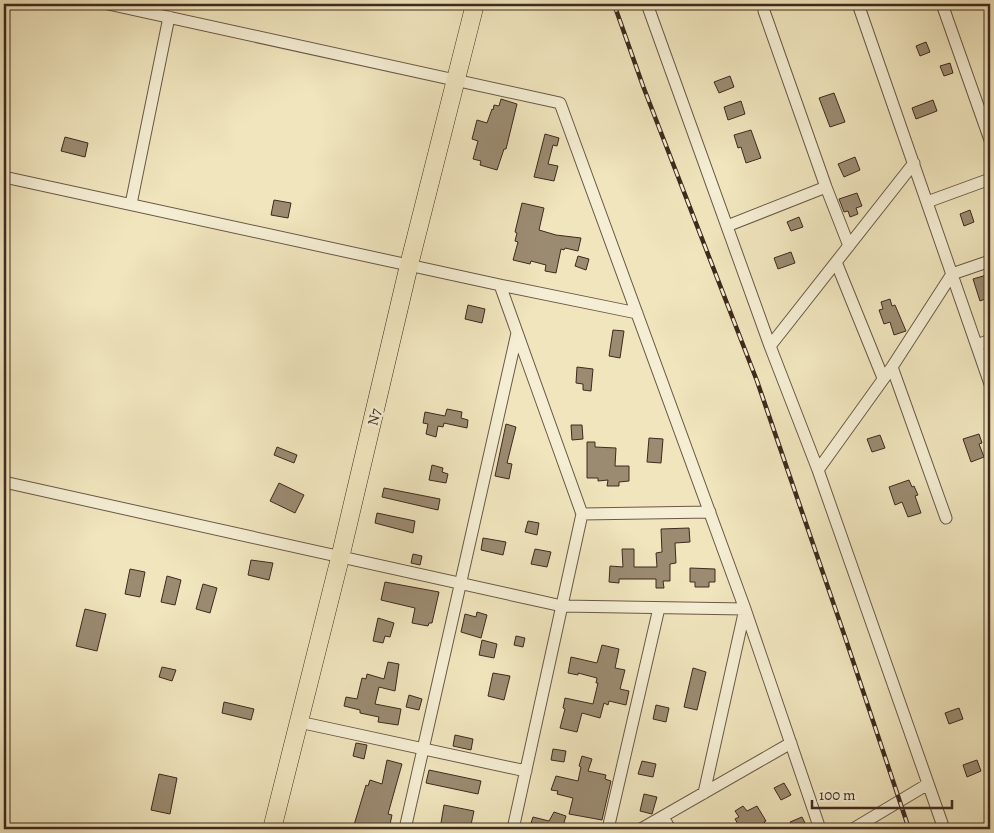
<svg xmlns="http://www.w3.org/2000/svg" width="994" height="833" font-family="Alegreya,serif">
<style>
.building{fill:#9b8b71;stroke:#3e2a1e}
.lines{fill:none;stroke-linecap:round;stroke-linejoin:round}
.street-casing{stroke:#6a5946;stroke-width:13}
.primary-casing{stroke:#3e2a1e;stroke-width:19}
.street{stroke:#f5eed4;stroke-width:11}
.primary{stroke:#f0e5bd;stroke-width:18}
.rail-casing{stroke:#3e2a1e;stroke-width:4.5}
.rail{stroke:#f5eed4;stroke-width:2.5;stroke-dasharray:8;stroke-linecap:butt}
.labels{text-anchor:middle;dominant-baseline:central;stroke-width:5;stroke-linejoin:round;paint-order:stroke}
.street-label{font-size:15px;fill:#3e2a1e;stroke:#f5eed4}
</style>
<rect width="100%" height="100%" fill="#f0e5bd"/>
<filter id="stains"><feTurbulence type="fractalNoise" baseFrequency=".004" numOctaves="4"/><feColorMatrix values="0 0 0 0 .2 0 0 0 0 .09 0 0 0 0 .02 0 0 0 .5 -.17"/></filter>
<radialGradient id="worn" r=".72"><stop offset=".6" stop-color="#630" stop-opacity="0"/><stop offset="1" stop-color="#630" stop-opacity=".3"/></radialGradient>
<path class="building" d="M 926,42 L 930,52 L 920,56 L 916,46 Z
M 950,63 L 953,73 L 944,76 L 940,66 Z
M 730,76 L 734,87 L 719,93 L 714,82 Z
M 834,93 L 845,122 L 830,127 L 819,98 Z
M 501,99 L 517,104 L 506,149 L 504,149 L 497,170 L 480,165 L 481,161 L 473,159 L 478,141 L 472,139 L 477,120 L 487,123 L 492,109 L 493,110 L 494,105 L 499,106 Z
M 933,100 L 937,111 L 916,119 L 912,108 Z
M 741,101 L 745,114 L 728,120 L 724,107 Z
M 751,130 L 761,158 L 746,163 L 741,147 L 738,148 L 734,135 Z
M 545,134 L 559,138 L 557,146 L 553,145 L 548,164 L 558,166 L 554,181 L 534,177 Z
M 65,137 L 88,143 L 85,157 L 61,151 Z
M 855,157 L 860,170 L 844,177 L 838,164 Z
M 857,193 L 862,206 L 856,208 L 858,214 L 850,217 L 848,211 L 844,212 L 839,199 Z
M 274,200 L 291,203 L 288,218 L 271,215 Z
M 522,203 L 544,208 L 539,230 L 556,235 L 581,238 L 578,251 L 565,248 L 564,250 L 561,249 L 556,273 L 545,271 L 546,265 L 531,261 L 530,264 L 513,260 L 518,242 L 515,241 L 517,233 L 515,232 Z
M 970,210 L 974,222 L 964,226 L 960,214 Z
M 799,217 L 803,227 L 791,231 L 787,222 Z
M 791,252 L 795,263 L 778,269 L 774,258 Z
M 578,256 L 589,259 L 586,270 L 575,266 Z
M 990,274 L 990,297 L 980,301 L 973,279 Z
M 890,299 L 892,306 L 895,305 L 906,331 L 894,335 L 890,322 L 884,324 L 879,310 L 883,309 L 881,302 Z
M 468,305 L 485,309 L 482,323 L 465,319 Z
M 613,330 L 624,331 L 620,358 L 609,356 Z
M 577,367 L 593,369 L 591,391 L 583,390 L 583,384 L 576,383 Z
M 447,409 L 462,412 L 461,418 L 468,420 L 467,428 L 444,423 L 443,427 L 438,426 L 436,437 L 426,434 L 428,424 L 423,423 L 425,412 L 445,416 Z
M 506,424 L 516,427 L 507,463 L 512,464 L 509,479 L 495,476 Z
M 571,425 L 582,425 L 583,439 L 572,440 Z
M 979,434 L 982,443 L 979,444 L 984,457 L 971,462 L 963,439 Z
M 880,435 L 885,448 L 872,452 L 867,439 Z
M 649,438 L 663,439 L 661,463 L 647,462 Z
M 587,442 L 595,442 L 595,447 L 616,448 L 615,466 L 629,466 L 629,481 L 619,482 L 619,486 L 607,486 L 608,480 L 598,481 L 598,478 L 587,478 Z
M 277,447 L 297,455 L 294,463 L 274,455 Z
M 432,465 L 443,468 L 442,472 L 448,474 L 446,483 L 429,480 Z
M 909,480 L 912,487 L 914,486 L 918,495 L 915,496 L 921,513 L 908,517 L 902,502 L 895,505 L 889,487 Z
M 279,483 L 304,495 L 295,513 L 270,501 Z
M 384,488 L 440,499 L 438,510 L 382,497 Z
M 377,513 L 415,521 L 413,533 L 375,523 Z
M 528,521 L 539,523 L 537,535 L 525,532 Z
M 689,528 L 690,542 L 675,543 L 676,563 L 670,564 L 670,581 L 663,581 L 664,588 L 656,588 L 656,579 L 619,579 L 619,583 L 609,582 L 610,566 L 623,567 L 622,549 L 634,549 L 634,567 L 657,567 L 656,553 L 662,552 L 661,529 Z
M 483,538 L 506,542 L 503,555 L 481,550 Z
M 535,549 L 551,552 L 547,567 L 531,564 Z
M 413,554 L 422,556 L 420,565 L 411,563 Z
M 251,560 L 273,563 L 269,580 L 248,575 Z
M 690,568 L 715,569 L 715,582 L 709,582 L 709,587 L 695,587 L 695,582 L 690,582 Z
M 130,569 L 145,572 L 140,597 L 125,594 Z
M 167,576 L 181,580 L 175,605 L 161,602 Z
M 385,582 L 439,592 L 432,623 L 429,623 L 428,626 L 412,623 L 415,608 L 381,600 Z
M 203,584 L 217,588 L 210,613 L 196,609 Z
M 85,609 L 106,614 L 97,651 L 76,646 Z
M 477,612 L 487,615 L 481,638 L 461,632 L 465,614 L 476,617 Z
M 378,618 L 394,623 L 390,637 L 385,636 L 383,643 L 373,641 Z
M 516,636 L 525,638 L 523,647 L 514,645 Z
M 482,640 L 497,644 L 494,658 L 479,655 Z
M 602,645 L 619,649 L 615,668 L 625,670 L 620,689 L 629,691 L 626,705 L 609,701 L 608,705 L 604,703 L 600,718 L 582,713 L 577,732 L 560,728 L 565,709 L 563,708 L 565,698 L 593,704 L 598,683 L 596,683 L 597,678 L 578,673 L 578,675 L 568,673 L 571,657 L 597,663 Z
M 388,662 L 399,664 L 395,691 L 379,687 L 375,704 L 401,709 L 398,725 L 378,722 L 379,717 L 360,713 L 360,710 L 344,706 L 346,697 L 357,699 L 362,678 L 366,679 L 367,674 L 384,679 Z
M 162,667 L 176,670 L 172,681 L 159,677 Z
M 693,668 L 706,672 L 697,710 L 684,707 Z
M 493,673 L 510,676 L 504,700 L 488,696 Z
M 409,695 L 422,699 L 419,710 L 406,707 Z
M 224,702 L 254,709 L 251,720 L 222,713 Z
M 656,705 L 669,708 L 666,722 L 653,719 Z
M 959,708 L 963,719 L 949,724 L 945,713 Z
M 455,735 L 473,739 L 471,750 L 453,746 Z
M 356,743 L 367,745 L 364,759 L 353,756 Z
M 553,749 L 566,751 L 564,762 L 551,760 Z
M 582,756 L 592,759 L 588,771 L 606,775 L 605,779 L 611,781 L 602,820 L 569,814 L 573,798 L 557,794 L 558,791 L 551,790 L 556,776 L 578,781 L 581,767 L 579,766 Z
M 387,760 L 402,764 L 388,814 L 392,815 L 389,829 L 375,829 L 354,825 L 366,785 L 368,786 L 370,780 L 382,784 Z
M 977,760 L 981,771 L 967,777 L 963,765 Z
M 642,761 L 656,764 L 653,777 L 638,774 Z
M 429,770 L 481,781 L 478,794 L 426,783 Z
M 159,774 L 177,778 L 170,814 L 151,810 Z
M 784,783 L 791,795 L 781,800 L 774,788 Z
M 644,794 L 657,797 L 652,814 L 640,811 Z
M 444,805 L 474,811 L 470,829 L 440,829 Z
M 743,806 L 747,811 L 757,806 L 766,821 L 764,822 L 768,829 L 741,829 L 735,819 L 739,817 L 735,811 Z
M 554,812 L 566,816 L 562,829 L 545,827 L 545,829 L 535,826 L 536,824 L 531,823 L 533,817 L 549,821 Z
M 802,817 L 808,829 L 793,829 L 790,822 Z"/>
<g class="lines">
<g class="street-casing">
<path id="street" d="M 108,4 L 560,103 L 745,609 L 820,829
M 647,4 L 770,346 L 818,470 L 944,829
M 858,4 L 990,384
M 942,4 L 990,140
M 764,11 L 826,187 L 849,246
M 4,177 L 500,285 L 637,313
M 927,202 L 990,179
M 131,204 L 169,17
M 727,226 L 826,187
M 836,262 L 883,378
M 500,285 L 582,514 L 513,829
M 977,345 L 990,340
M 770,346 L 914,163
M 892,367 L 946,518
M 818,470 L 892,367 L 952,274 L 990,261
M 4,482 L 562,606 L 745,609 L 704,793
M 582,514 L 710,512
M 299,722 L 526,771
M 663,817 L 670,829
M 405,829 L 517,333
M 608,829 L 659,608
M 641,829 L 791,743
M 853,829 L 928,784"/>
</g>
<g class="primary-casing">
<path id="primary" d="M 272,829 L 340,558 L 409,265 L 475,4"/>
</g>
<use href="#street" class="street"/>
<use href="#primary" class="primary"/>
<g class="rail-casing">
<path id="rail" d="M 614,4 L 643,86 L 757,381 L 845,637 L 909,829"/>
</g>
<use href="#rail" class="rail"/>
</g>
<g class="labels">
<g class="street-label">
<text transform="translate(374 417) rotate(-77)">N7</text>
</g>
</g>
<rect width="994" height="833" fill="none" stroke="#f0e5bd" stroke-width="20"/>
<rect x="5" y="5" width="984" height="823" fill="none" stroke="#3e2a1e" stroke-width="2.5"/>
<rect x="10" y="10" width="974" height="813" fill="none" stroke="#3e2a1e"/>
<path d="M812 800v8h140v-8" fill="none" stroke="#3e2a1e" stroke-width="2.5"/>
<text x="819" y="800" font-size="15" fill="#3e2a1e" stroke="#f5eed4" stroke-width="4" paint-order="stroke">100 m</text>
<rect width="100%" height="100%" filter="url(#stains)"/>
<rect width="100%" height="100%" fill="url(#worn)"/>
</svg>
